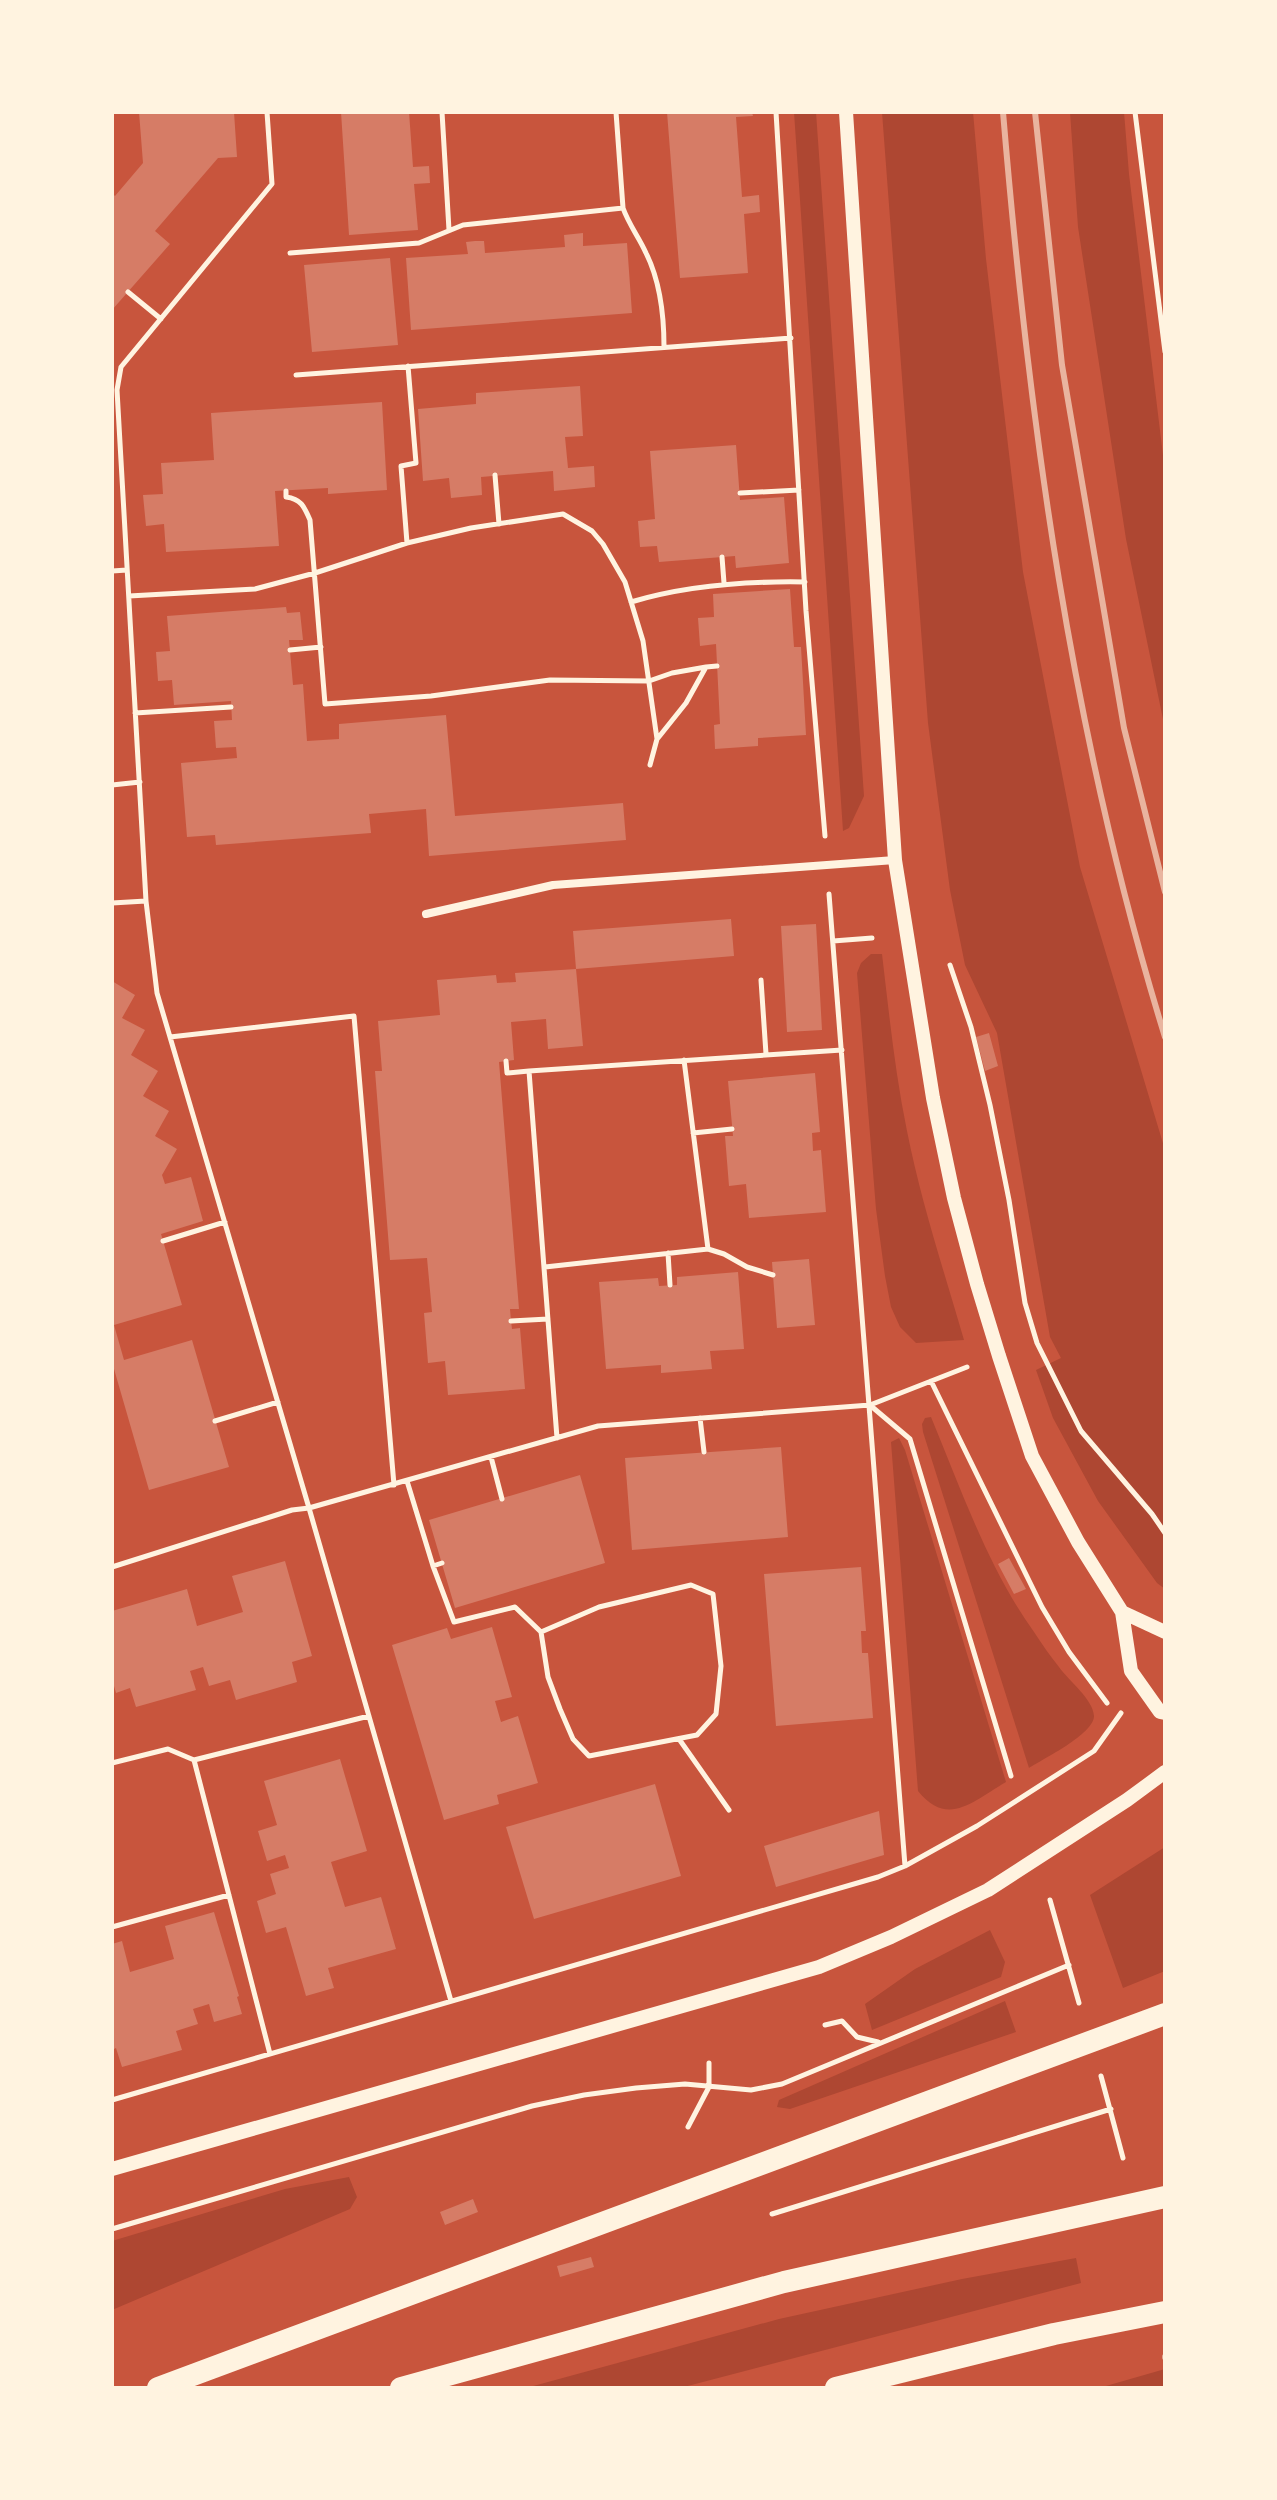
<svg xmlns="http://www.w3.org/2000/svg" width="1277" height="2500" font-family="Cabin,sans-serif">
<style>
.green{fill:#ae4732}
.building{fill:#d67c66}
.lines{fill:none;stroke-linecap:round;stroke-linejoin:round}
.path{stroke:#fff3e0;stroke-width:5}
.minor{stroke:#fff3e0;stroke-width:8}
.tertiary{stroke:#fff3e0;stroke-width:14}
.trunk{stroke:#fff3e0;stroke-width:22}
.rail{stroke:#e9b49f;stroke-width:6}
</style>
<rect width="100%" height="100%" fill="#c8553d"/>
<path class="green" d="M 794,112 L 816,112 L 864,796 L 849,828 L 843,831 Z
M 882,112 L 973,112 L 986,259 L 1023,572 L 1080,867 L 1165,1150 L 1165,1589 L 1157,1583 L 1098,1501 L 1053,1418 L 1036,1370 L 1061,1358 L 1050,1337 L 997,1033 L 965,965 L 950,890 L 928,723 Z
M 1070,112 L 1124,112 L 1129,174 L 1165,472 L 1165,729 L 1126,539 L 1078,227 Z
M 871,954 L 882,954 C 889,1013 895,1073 907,1131 C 921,1202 944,1271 964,1340 L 916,1343 L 900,1327 L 891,1307 L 885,1276 L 876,1209 L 857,973 L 861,963 Z
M 931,1417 C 961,1489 988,1568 1034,1632 C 1042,1644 1050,1656 1059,1667 C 1069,1681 1093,1699 1094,1716 C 1094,1734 1043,1759 1029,1768 L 923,1432 L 922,1424 L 925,1418 Z
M 899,1438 L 905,1450 L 1006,1782 C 973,1801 948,1828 918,1791 L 891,1442 Z
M 1165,1847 L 1165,1971 L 1123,1988 L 1090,1895 Z
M 990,1930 L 1005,1962 L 1001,1977 L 872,2030 L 865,2004 L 915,1969 Z
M 1005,2001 L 1016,2032 L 790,2109 L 777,2107 L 779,2100 Z
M 349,2177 L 357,2197 L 350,2209 L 112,2310 L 112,2241 L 285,2189 Z
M 1076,2258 L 1081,2283 L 680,2388 L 526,2388 L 779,2319 L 962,2279 Z
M 1165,2369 L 1165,2388 L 1099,2388 Z"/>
<path class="building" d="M 139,112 L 234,112 L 237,157 L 218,158 L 155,231 L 170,244 L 112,310 L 112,193 L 115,196 L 143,163 Z
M 341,112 L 409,112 L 413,167 L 429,166 L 430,183 L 414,184 L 418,230 L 349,235 Z
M 667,112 L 752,112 L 753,116 L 736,117 L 742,197 L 759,195 L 760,212 L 744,214 L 748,273 L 680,278 Z
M 583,233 L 583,246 L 627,243 L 632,313 L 411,330 L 406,258 L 468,254 L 466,242 L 475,241 L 484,241 L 485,253 L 565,247 L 564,235 Z
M 390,258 L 398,345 L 312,352 L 304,265 Z
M 580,386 L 583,436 L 565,437 L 568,468 L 594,466 L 595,487 L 554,491 L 553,471 L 481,477 L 482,495 L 451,498 L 449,478 L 423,481 L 418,409 L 476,404 L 476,393 Z
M 382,402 L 387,490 L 328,494 L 328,488 L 275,491 L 279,546 L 166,552 L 164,524 L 146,526 L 143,495 L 163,494 L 161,463 L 214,460 L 211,413 Z
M 736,445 L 740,500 L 784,497 L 789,563 L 736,568 L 735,556 L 659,562 L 657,546 L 640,547 L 638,521 L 655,519 L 650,451 Z
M 790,589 L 794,647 L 801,647 L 806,735 L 758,738 L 758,746 L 715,749 L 714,725 L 720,724 L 716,644 L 700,646 L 698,618 L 714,617 L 713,594 Z
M 286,607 L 287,613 L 300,612 L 303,640 L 289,640 L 293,685 L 303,684 L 307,741 L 339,739 L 339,724 L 446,715 L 455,816 L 623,803 L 626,840 L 429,856 L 426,809 L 369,814 L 371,833 L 216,845 L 215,835 L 187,837 L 181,763 L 237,758 L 236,747 L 216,748 L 214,721 L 232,720 L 231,701 L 174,705 L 172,680 L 158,681 L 156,652 L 170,651 L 167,616 Z
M 731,919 L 734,956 L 576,969 L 573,931 Z
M 816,924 L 822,1030 L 787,1032 L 781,926 Z
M 576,969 L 583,1046 L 548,1049 L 546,1019 L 511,1022 L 514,1060 L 499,1062 L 519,1309 L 510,1309 L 511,1321 L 512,1329 L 520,1328 L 525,1389 L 448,1395 L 445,1361 L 428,1363 L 424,1313 L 432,1312 L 427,1258 L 390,1260 L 375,1071 L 382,1071 L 378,1021 L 440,1015 L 437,980 L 496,975 L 497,983 L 516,982 L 515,973 Z
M 112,981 L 135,995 L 122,1018 L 145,1030 L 131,1055 L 158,1071 L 143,1096 L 169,1111 L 155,1136 L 177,1149 L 162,1175 L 165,1184 L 191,1177 L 203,1221 L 161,1234 L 182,1305 L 114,1325 L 124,1360 L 192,1340 L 229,1467 L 149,1490 L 112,1362 Z
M 989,1033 L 998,1066 L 985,1071 L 976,1037 Z
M 815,1073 L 820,1132 L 812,1133 L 813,1151 L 821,1150 L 826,1212 L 749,1218 L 746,1184 L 729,1186 L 725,1136 L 733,1136 L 728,1081 Z
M 809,1259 L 815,1325 L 777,1328 L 772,1262 Z
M 738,1272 L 744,1349 L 710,1351 L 712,1369 L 661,1373 L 661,1365 L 606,1369 L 599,1282 L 658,1278 L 659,1286 L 677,1285 L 677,1277 Z
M 781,1447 L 788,1537 L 632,1550 L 625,1458 Z
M 580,1475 L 605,1563 L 455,1608 L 429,1520 Z
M 1009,1558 L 1026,1589 L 1014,1594 L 998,1564 Z
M 285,1561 L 312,1656 L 292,1662 L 297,1682 L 236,1700 L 230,1680 L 209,1686 L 203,1667 L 190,1671 L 196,1690 L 136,1707 L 130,1688 L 116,1693 L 112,1679 L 112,1611 L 187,1589 L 197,1626 L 243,1612 L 232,1576 Z
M 861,1567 L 866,1631 L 861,1631 L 862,1653 L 868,1653 L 873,1718 L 776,1726 L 764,1574 Z
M 492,1627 L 512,1697 L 495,1701 L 501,1722 L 518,1716 L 538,1783 L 497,1795 L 499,1804 L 444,1820 L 392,1645 L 447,1628 L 451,1639 Z
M 340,1759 L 367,1851 L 331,1862 L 345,1907 L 381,1897 L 396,1949 L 328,1968 L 334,1988 L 306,1996 L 286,1927 L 266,1933 L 257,1901 L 276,1894 L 270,1874 L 289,1868 L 285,1855 L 267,1861 L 258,1831 L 277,1825 L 264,1781 Z
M 655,1784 L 681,1876 L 534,1919 L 506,1827 Z
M 879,1811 L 884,1855 L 776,1887 L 764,1846 Z
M 214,1912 L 239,1996 L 237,1997 L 242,2014 L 214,2022 L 209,2004 L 193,2009 L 198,2024 L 176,2031 L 182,2050 L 122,2067 L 116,2048 L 112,2050 L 112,1944 L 122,1941 L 130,1972 L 174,1959 L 165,1926 Z
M 473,2199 L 478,2212 L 445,2225 L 440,2212 Z
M 591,2257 L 594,2267 L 560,2277 L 557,2266 Z"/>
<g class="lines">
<path class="path" d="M 267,112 L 272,184 L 121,367 L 117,390 L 146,901 L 157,993 L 309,1508 L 451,2001
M 442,112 L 449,230
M 776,112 L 806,611 L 825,836
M 1135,112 L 1165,352
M 623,208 C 629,225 639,237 646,253 C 660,281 664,317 664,347
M 290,253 L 419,243 L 463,225 L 623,208 L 616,112
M 128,292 L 161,319
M 296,375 L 791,338
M 495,475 L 499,524
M 286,491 L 286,497 C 301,499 304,506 310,520 L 325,704 L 431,696 L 550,680 L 649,681 L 672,673 L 706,667
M 740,493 L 799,490
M 407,543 L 401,466 L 416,463 L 408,366
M 722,557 L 724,583
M 112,571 L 127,570
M 129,596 L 255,589 L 315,573 L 407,543 L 471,528 L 563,514 L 592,531 L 603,544 L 625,582 L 643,641 L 657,739 L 650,765
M 631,602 C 688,585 746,581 805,582
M 290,650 L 321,647
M 135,713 L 231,707
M 658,738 L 686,703 L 706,667 L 717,666
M 112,785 L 140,782
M 829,894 L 905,1866
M 112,903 L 146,901
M 833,941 L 872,938
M 950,965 L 971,1027 L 990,1105 L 1009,1200 L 1025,1303 L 1037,1343 L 1081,1431 L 1152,1514 L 1165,1533
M 761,980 L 766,1054
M 170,1037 L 354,1016 L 394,1485
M 684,1060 L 708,1249
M 506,1061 L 507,1073 L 529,1071
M 693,1133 L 732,1129
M 163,1241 L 225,1222
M 668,1253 L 670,1285
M 545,1267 L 708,1249 L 724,1254 L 747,1267 L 773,1275
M 511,1321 L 548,1319
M 931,1381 L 1042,1607 L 1069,1652 L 1107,1703
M 871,1406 L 910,1439 L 1011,1776
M 700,1418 L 704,1452
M 215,1421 L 278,1402
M 557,1438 L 529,1071 L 842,1050
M 491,1457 L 502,1499
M 407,1481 L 433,1566 L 442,1563
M 433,1566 L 454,1622 L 515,1607 L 541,1632 L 548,1677 L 560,1709 L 573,1739 L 589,1756 L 697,1735 L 716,1714 L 721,1666 L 713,1594 L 691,1585 L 599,1607 L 541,1632
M 112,1567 L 292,1510 L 309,1508 L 598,1426 L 870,1405 L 967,1367
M 679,1739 L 729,1810
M 194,1760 L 270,2054
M 112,1763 L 168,1749 L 194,1760 L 369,1716
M 1050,1900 L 1079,2003
M 112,1927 L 229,1895
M 825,2025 L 842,2021 L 857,2037 L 878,2042
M 1101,2076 L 1123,2158
M 112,2100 L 878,1877 L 905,1866 L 977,1826 L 1094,1751 L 1121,1713
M 688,2127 L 709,2087 L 709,2063
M 772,2214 L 1111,2109
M 112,2229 L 532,2106 L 584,2095 L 636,2088 L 685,2084 L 751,2090 L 782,2084 L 1069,1965
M 1165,2356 L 1165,2358"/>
<path class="minor" d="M 426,914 L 553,885 L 895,860"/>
<path class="tertiary" d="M 846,112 L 895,860 L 933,1098 L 954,1198 L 977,1284 L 999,1356 L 1032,1456 L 1078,1542 L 1122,1612 L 1131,1671 L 1160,1712 L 1165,1713
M 1122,1612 L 1165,1632
M 112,2169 L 819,1967 L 891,1937 L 988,1890 L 1127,1800 L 1165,1772"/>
<path class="trunk" d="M 158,2388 L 1165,2014
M 401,2388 L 784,2282 L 1165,2197
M 836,2388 L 1054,2334 L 1165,2312"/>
<path class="rail" d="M 1003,112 C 1029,424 1072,737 1165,1037
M 1035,112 L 1062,365 L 1124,728 L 1165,892"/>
</g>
<rect width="1277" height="2500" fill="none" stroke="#fff3e0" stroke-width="228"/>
</svg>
